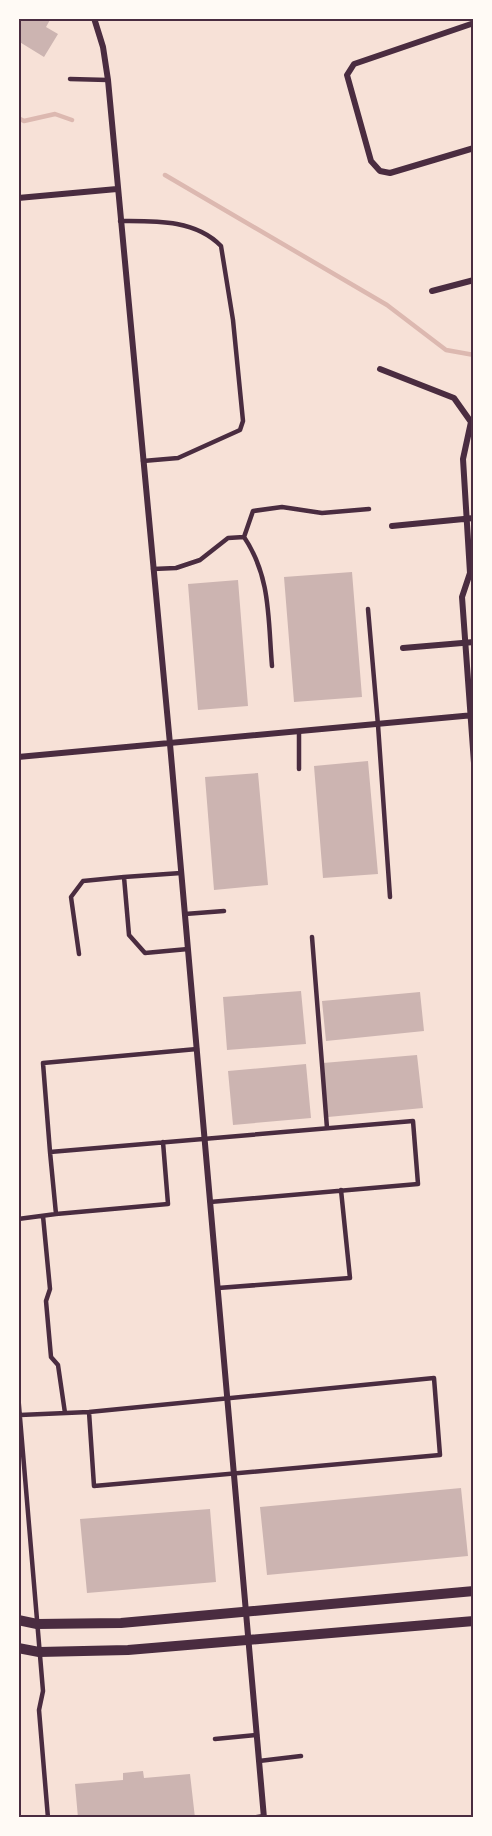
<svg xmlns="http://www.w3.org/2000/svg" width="492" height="1836" font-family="Helvetica,sans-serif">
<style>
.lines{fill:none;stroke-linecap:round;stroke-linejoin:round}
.stream{stroke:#dcb8b0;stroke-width:4.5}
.building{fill:#ccb4b1}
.service{stroke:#4a2c40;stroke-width:4.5}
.minor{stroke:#4a2c40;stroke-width:6}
.tertiary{stroke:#4a2c40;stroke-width:10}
.neatline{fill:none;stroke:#4a2c40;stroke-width:2}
</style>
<rect width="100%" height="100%" fill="#f7e1d7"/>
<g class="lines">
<path class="stream" d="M 18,118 L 24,121 L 55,114 L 72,120
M 165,175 L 387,305 L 446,350 L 474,355"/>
</g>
<path class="building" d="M 18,18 L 51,18 L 46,27 L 58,34 L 44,57 L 18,41 Z
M 352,572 L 362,697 L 294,702 L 284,577 Z
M 238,580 L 248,706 L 198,710 L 188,584 Z
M 368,761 L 378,874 L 323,878 L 314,766 Z
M 258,773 L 268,885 L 214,890 L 205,777 Z
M 301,991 L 306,1044 L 227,1050 L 223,997 Z
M 420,992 L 424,1031 L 326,1041 L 322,1001 Z
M 417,1055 L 423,1108 L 328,1117 L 323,1063 Z
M 306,1064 L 311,1118 L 233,1125 L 228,1071 Z
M 461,1488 L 468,1556 L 267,1575 L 260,1507 Z
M 210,1509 L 216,1582 L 87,1593 L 80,1519 Z
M 143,1771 L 144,1778 L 190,1774 L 195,1818 L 78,1818 L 75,1784 L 123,1780 L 123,1773 Z"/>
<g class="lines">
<path class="service" d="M 70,79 L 108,80
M 120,221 C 154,221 195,219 221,246 L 233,320 L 243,421 L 240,430 L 178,458 L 143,461
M 244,537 L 253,511 L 282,507 L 322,513 L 369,509
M 153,569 L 176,568 L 200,560 L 228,538 L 244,537 C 271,577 268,619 272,666
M 368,609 L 378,725 L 390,897
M 299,769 L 299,732
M 181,873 L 124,877 L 129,935 L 145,953 L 188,949
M 185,914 L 224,911
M 312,937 L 327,1128
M 79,954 L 71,897 L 83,881 L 124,877
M 163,1142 L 168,1204 L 56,1214 L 50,1152 L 413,1121 L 418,1184 L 210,1202
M 50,1152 L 43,1063 L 197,1049
M 43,1216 L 50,1289 L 46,1301 L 51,1357 L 58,1365 L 65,1413
M 18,1219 L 56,1214
M 218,1288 L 350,1278 L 341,1190
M 18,1394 L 43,1691 L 39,1710 L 48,1818
M 20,1415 L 89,1412 L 434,1378 L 440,1455 L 94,1486 L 89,1412
M 215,1739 L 257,1735
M 259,1761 L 301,1756
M 250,1818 L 264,1816"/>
<path class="minor" d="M 94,18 L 103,47 L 108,80 L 170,744 L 264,1818
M 474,23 L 354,64 L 347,75 L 371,161 L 380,171 L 390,173 L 474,148
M 18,198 L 117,189
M 432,291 L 474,280
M 380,369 L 454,398 L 471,422 L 463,459 L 470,573 L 462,597 L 474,763
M 392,526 L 474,518
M 403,648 L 474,642
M 18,757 L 474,715"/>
<path class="tertiary" d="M 18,1620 L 37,1624 L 121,1623 L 474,1591
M 18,1648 L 39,1652 L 128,1650 L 474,1621"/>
</g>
<rect width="492" height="1836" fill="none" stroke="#fffaf5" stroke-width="39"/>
<rect x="20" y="20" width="452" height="1796" class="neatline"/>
</svg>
